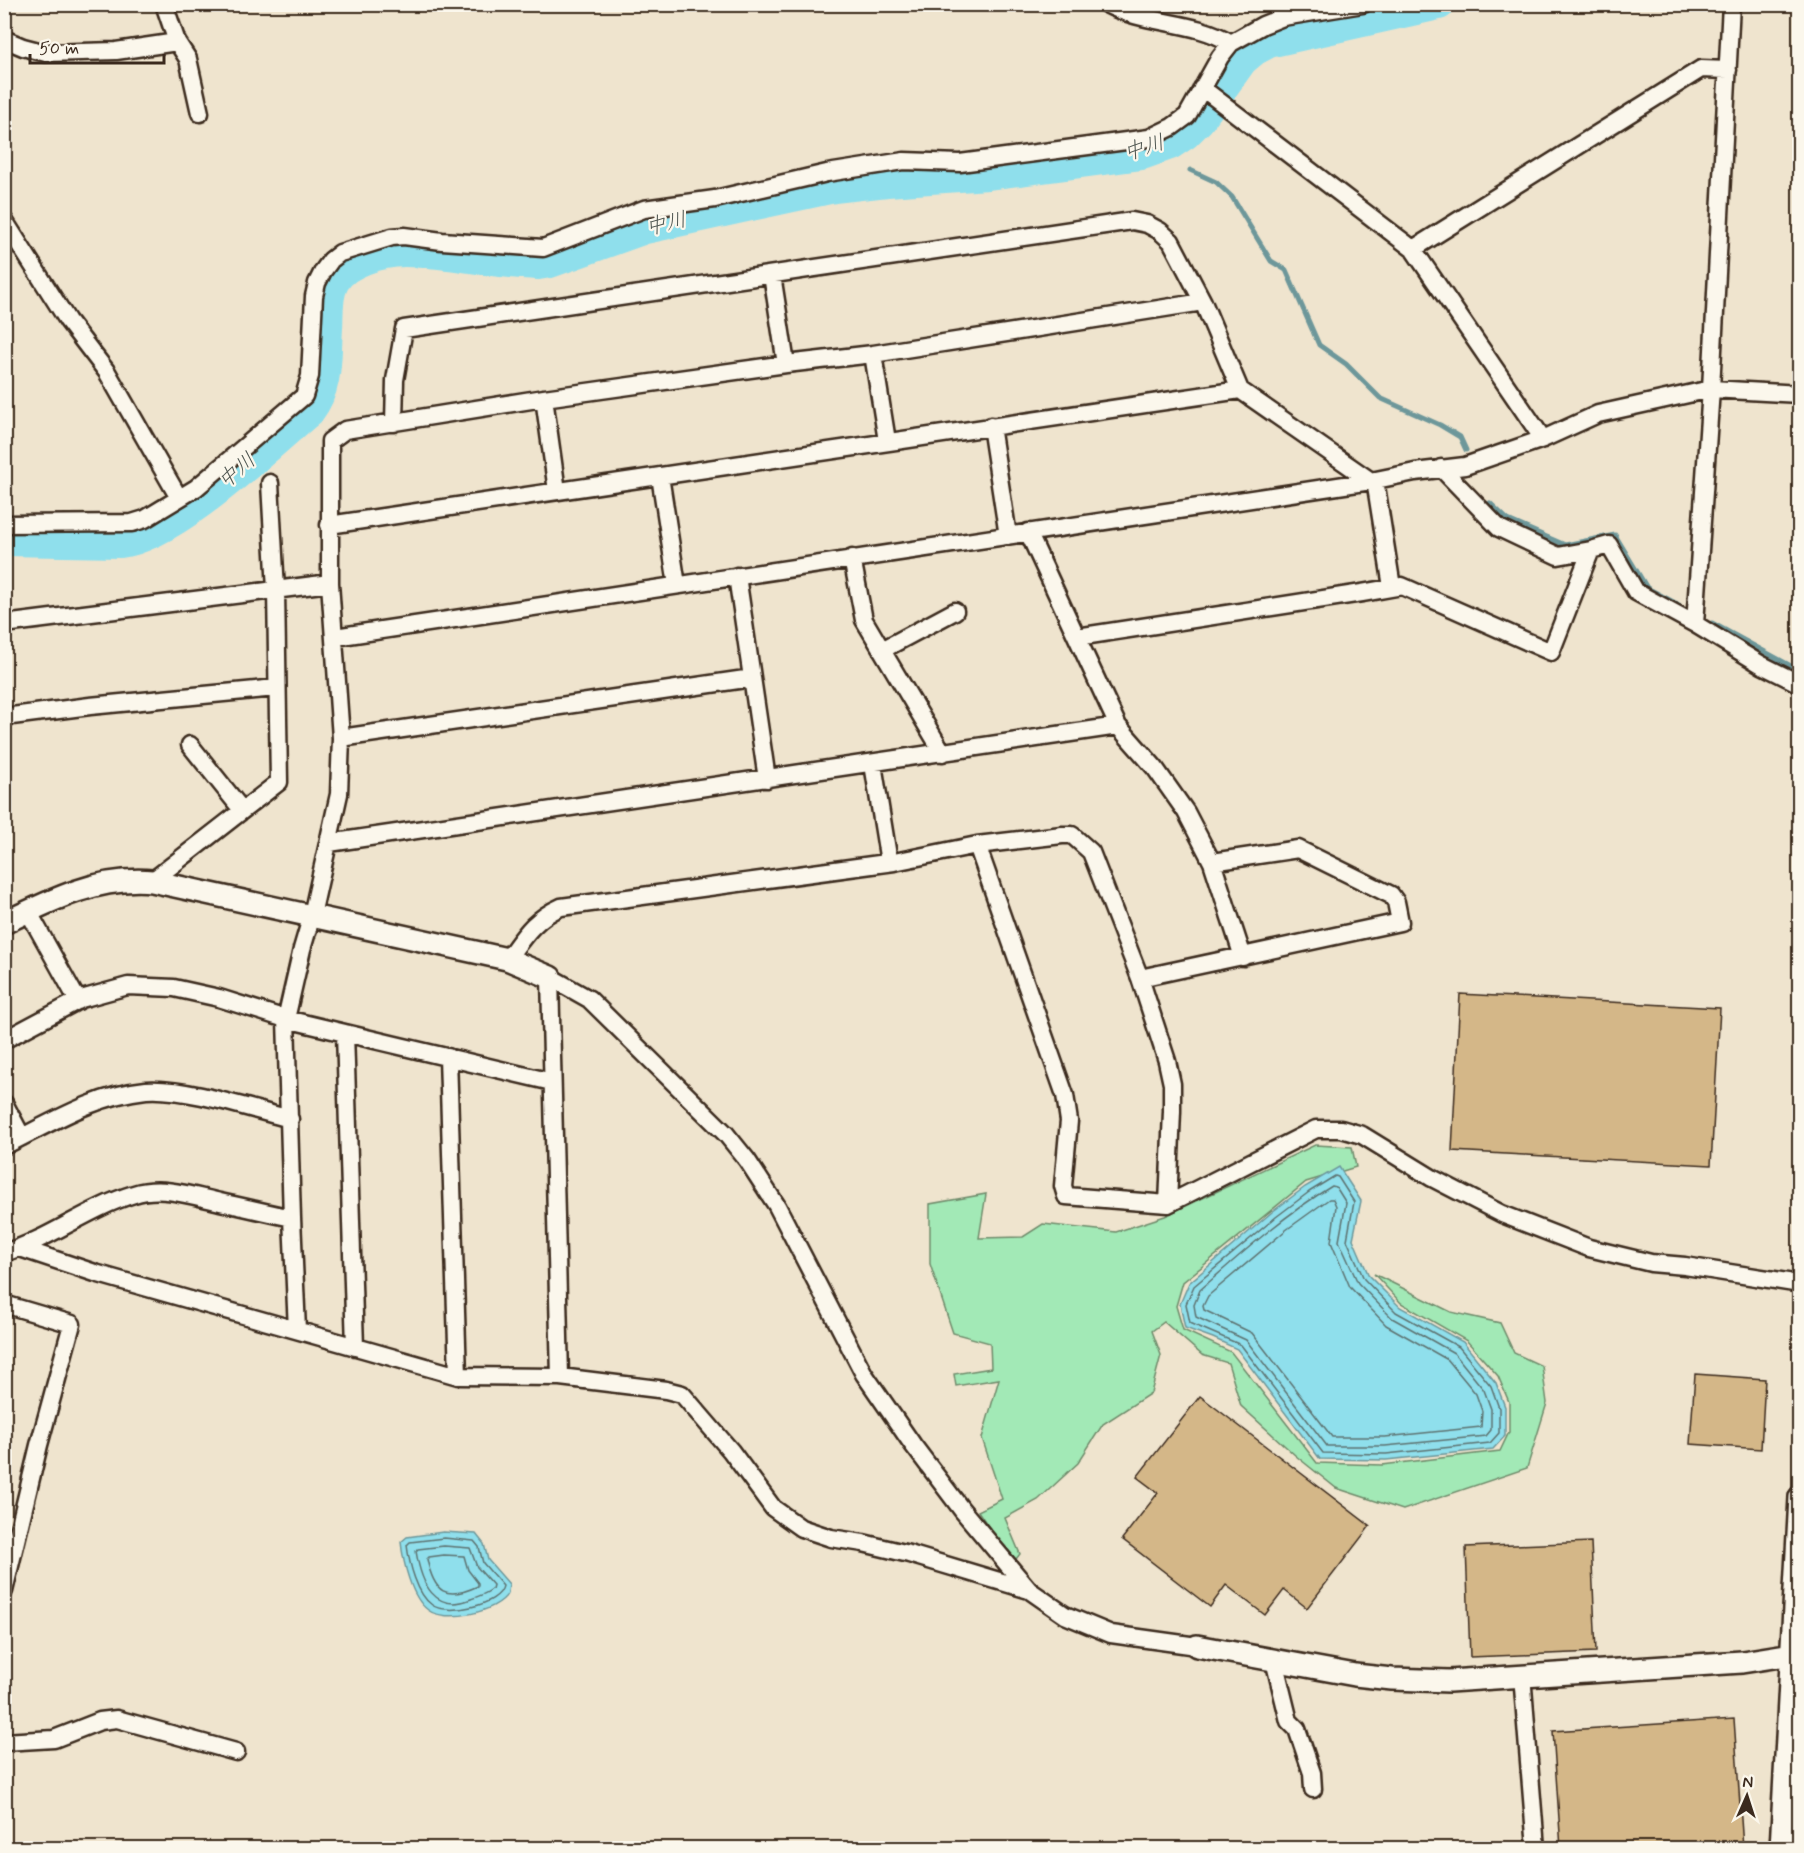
<svg xmlns="http://www.w3.org/2000/svg" width="1804" height="1853" font-family="Mynerve,'Klee One',sans-serif">
<style>
.green{fill:#a2e9b6;stroke:#6e8a6a;stroke-width:1.5}
.water{fill:#8fdfec;stroke:#6d979a;stroke-width:1.5}
.lines{fill:none;stroke-linecap:round;stroke-linejoin:round}
.shore{stroke:#5d7270;stroke-width:1.5}
.stream{stroke:#6d979a;stroke-width:5}
.river{stroke:#8fdfec;stroke-width:32}
.building{fill:#d4b788;stroke:#3b2a1e;stroke-width:1.5}
.minor-casing{stroke:#3b2a1e;stroke-width:21}
.tertiary-casing{stroke:#3b2a1e;stroke-width:26}
.minor{stroke:#fbf7ec;stroke-width:16}
.tertiary{stroke:#fbf7ec;stroke-width:21}
.labels{text-anchor:middle;dominant-baseline:central;stroke-width:4.5;stroke-linejoin:round;paint-order:stroke}
.water-label{font-size:21px;font-style:italic;fill:#505752;stroke:#fbf7ec}
</style>
<rect width="100%" height="100%" fill="#efe4ce"/>
<filter id="ink" filterUnits="userSpaceOnUse"><feTurbulence type="fractalNoise" baseFrequency=".0167" numOctaves="2"/><feDisplacementMap in="SourceGraphic" scale="12" xChannelSelector="R" yChannelSelector="G"/><feConvolveMatrix kernelMatrix="1 2 1 2 8 2 1 2 1" color-interpolation-filters="sRGB"/></filter>
<g filter="url(#ink)">
<path class="green" d="M 1315,1145 L 1352,1147 L 1356,1167 L 1306,1182 L 1183,1282 L 1176,1306 L 1183,1330 L 1231,1352 L 1317,1463 L 1382,1465 L 1500,1451 L 1509,1432 L 1509,1402 L 1498,1376 L 1467,1341 L 1401,1303 L 1374,1274 L 1451,1312 L 1500,1323 L 1514,1353 L 1542,1366 L 1547,1403 L 1527,1468 L 1403,1510 L 1336,1488 L 1296,1456 L 1241,1406 L 1228,1363 L 1202,1355 L 1164,1322 L 1152,1331 L 1161,1355 L 1151,1393 L 1103,1424 L 1078,1463 L 1038,1500 L 1005,1518 L 1020,1554 L 1013,1563 L 978,1511 L 1002,1499 L 982,1438 L 999,1379 L 956,1386 L 954,1374 L 991,1368 L 990,1343 L 953,1333 L 930,1264 L 930,1204 L 986,1194 L 979,1238 L 1023,1237 L 1043,1224 L 1116,1232 L 1165,1216 Z"/>
<path class="water" d="M 1339,1167 L 1361,1201 L 1353,1239 L 1369,1276 L 1400,1307 L 1463,1342 L 1496,1383 L 1505,1407 L 1505,1436 L 1493,1449 L 1386,1460 L 1320,1459 L 1237,1349 L 1213,1338 L 1185,1328 L 1180,1304 L 1189,1283 L 1272,1212 L 1305,1187 Z
M 443,1532 L 476,1534 L 484,1544 L 488,1560 L 509,1584 C 509,1585 508,1592 508,1593 C 497,1613 445,1623 428,1610 C 411,1598 403,1561 401,1542 L 407,1537 Z"/>
<g class="lines">
<path class="shore" d="M 1335,1176 L 1338,1177 L 1354,1202 L 1347,1240 L 1364,1279 L 1396,1312 L 1459,1347 L 1491,1386 L 1499,1408 L 1499,1433 L 1490,1443 L 1386,1454 L 1323,1453 L 1241,1345 L 1190,1323 L 1186,1304 L 1194,1286 L 1276,1217 L 1309,1192 Z
M 1332,1186 L 1336,1187 L 1346,1203 L 1339,1241 L 1358,1283 L 1392,1318 L 1454,1353 L 1484,1390 L 1491,1409 L 1491,1430 L 1486,1436 L 1385,1446 L 1327,1446 L 1246,1340 L 1196,1317 L 1194,1305 L 1200,1290 C 1242,1253 1284,1215 1332,1186 Z
M 1329,1199 L 1333,1199 L 1336,1206 L 1331,1242 L 1350,1287 L 1386,1325 L 1448,1360 L 1476,1394 L 1482,1411 L 1481,1427 L 1385,1437 L 1332,1437 L 1252,1333 L 1204,1310 L 1203,1306 L 1208,1296 L 1286,1230 Z
M 444,1538 L 474,1541 L 479,1547 L 483,1563 L 503,1586 C 500,1605 447,1616 432,1605 C 417,1595 409,1563 407,1545 L 410,1542 Z
M 444,1546 L 470,1548 L 477,1567 L 493,1585 L 492,1589 C 486,1594 479,1596 471,1599 C 434,1614 421,1583 416,1551 L 418,1549 Z
M 444,1555 L 464,1556 L 468,1570 L 478,1583 L 478,1586 C 446,1601 434,1593 427,1559 L 429,1557 Z"/>
<path class="stream" d="M 1190,170 L 1216,182 L 1232,197 L 1271,261 L 1286,270 L 1319,345 L 1346,364 L 1380,398 L 1440,425 L 1460,437 L 1466,450
M 1490,503 L 1508,520 L 1565,545 L 1615,535 L 1647,588 L 1679,605
M 1712,623 L 1800,671"/>
<path class="river" d="M 4,540 L 121,542 C 176,535 265,448 309,411 C 328,387 325,357 327,328 C 328,313 326,296 333,283 C 343,261 383,251 405,251 C 450,251 494,263 538,264 L 550,262 L 645,228 L 834,187 L 887,181 L 988,174 L 1142,154 L 1170,144 L 1185,134 L 1199,120 L 1242,60 L 1254,50 L 1269,42 L 1439,4"/>
</g>
<path class="building" d="M 1460,994 L 1720,1008 L 1711,1165 L 1452,1151 Z
M 1695,1374 L 1765,1379 L 1761,1449 L 1690,1444 Z
M 1200,1396 L 1370,1526 L 1307,1608 L 1284,1590 L 1265,1615 L 1226,1585 L 1210,1607 L 1122,1539 L 1158,1493 L 1137,1477 Z
M 1591,1542 L 1596,1652 L 1470,1657 L 1466,1547 Z
M 1734,1719 L 1743,1848 L 1561,1848 L 1553,1731 Z"/>
<g class="lines">
<g class="minor-casing">
<path id="minor" d="M 1106,4 C 1145,25 1194,20 1231,43
M 1731,4 L 1711,389 L 1695,624 L 1762,665 L 1800,684
M 4,39 L 23,47 L 46,53 L 116,51 L 177,42 L 164,4
M 177,42 L 188,59 L 200,113
M 1202,88 L 1413,249 L 1543,439
M 4,220 L 68,321 L 107,372 L 179,498
M 1413,249 L 1701,69 L 1728,70
M 772,275 L 786,364
M 873,354 L 887,441
M 544,398 L 557,491
M 394,423 L 395,380 L 404,329 L 1132,221 L 1147,224 L 1160,231 L 1171,241 L 1203,302 L 1240,390 L 1371,481
M 991,426 L 1008,536
M 660,476 L 677,585
M 1375,480 L 1392,587
M 4,524 L 132,523 L 145,519 L 196,488 L 304,396 L 310,376 L 314,296 L 317,283 L 323,271 L 331,260 L 340,253 L 392,237 L 404,236 L 442,241 L 543,248 L 644,209 L 715,199 L 827,173 L 904,161 L 960,163 L 1149,138 L 1172,127 L 1187,116 L 1220,57 L 1231,43 L 1263,25 L 1283,17 L 1363,4
M 329,525 L 1240,390
M 1028,532 L 1118,726 L 1155,768 L 1186,812 L 1212,862 L 1298,849 L 1391,895 L 1396,902 L 1400,922 L 1140,978
M 1591,550 L 1609,545 L 1636,592 L 1695,624
M 852,558 L 864,620 L 943,753
M 737,576 L 767,779
M 4,624 L 330,583
M 335,637 L 1371,481 L 1415,472 L 1465,466 L 1543,439 L 1598,414 L 1711,389 L 1800,394
M 1077,637 L 1362,593 L 1402,586 L 1551,652 L 1591,550 L 1558,556 L 1499,528 L 1441,468
M 882,650 L 955,611
M 4,717 L 90,706 L 276,688
M 341,738 L 752,678
M 190,745 L 242,810
M 873,764 L 889,862
M 329,843 L 1118,726
M 977,845 L 1065,1095 L 1069,1121 L 1063,1186 L 1066,1196 L 1168,1204 L 1316,1129 L 1341,1129 L 1362,1135 L 1432,1178 L 1502,1214 L 1589,1248 L 1651,1263 L 1685,1266 L 1800,1284
M 1212,862 L 1243,957
M 152,881 L 279,782 L 276,590 L 270,483
M 28,911 L 78,1001
M 507,959 C 524,936 534,919 561,907 L 894,862 L 977,845 L 1062,835 L 1072,835 L 1091,852 L 1140,978 L 1167,1061 L 1172,1084 L 1172,1111 L 1168,1204
M 4,1040 L 81,999 L 128,986 L 174,988 L 219,998 L 286,1019 L 345,1033
M 448,1057 L 458,1376
M 4,1103 L 22,1137
M 4,1146 C 49,1124 95,1095 146,1090 C 184,1087 251,1109 290,1119
M 20,1248 L 95,1273 L 458,1376 L 560,1377 L 666,1390 L 682,1394 L 731,1451 L 773,1508 L 801,1528 L 831,1538 L 863,1543 L 909,1554 L 1029,1590
M 4,1253 C 50,1239 88,1208 134,1194 C 162,1185 193,1196 220,1202 C 244,1207 268,1213 292,1218
M 4,1304 L 72,1324 L 39,1445 L 4,1591
M 297,1330 L 292,1218 L 286,1019 L 302,949 L 312,915 L 339,794 L 341,738 L 330,583 L 330,441 L 345,430 L 544,398 L 786,364 L 873,354 L 1203,302
M 355,1347 L 345,1033 L 552,1082
M 560,1377 L 550,977 L 589,999 L 726,1134 L 747,1160 L 777,1206 L 864,1374 L 913,1445 L 962,1510 L 1029,1590 L 1065,1615 L 1111,1634 L 1197,1646
M 1274,1660 L 1289,1721 L 1297,1729 L 1312,1773 L 1313,1789
M 1522,1675 L 1536,1848
M 4,1742 L 54,1739 L 100,1721 L 117,1719 L 236,1752"/>
</g>
<g class="tertiary-casing">
<path id="tertiary" d="M 4,923 C 51,900 99,876 152,881 L 507,959 L 550,977
M 1197,1646 L 1355,1675 L 1392,1679 L 1449,1681 L 1742,1662 L 1792,1654
M 1781,1848 L 1800,1497"/>
</g>
<use href="#minor" class="minor"/>
<use href="#tertiary" class="tertiary"/>
</g>
</g>
<g class="labels">
<g class="water-label">
<text transform="translate(1144 148) rotate(-17)">中川</text>
<text transform="translate(666 224) rotate(-13)">中川</text>
<text transform="translate(237 471) rotate(-41)">中川</text>
</g>
</g>
<rect width="1804" height="1853" fill="none" stroke="#fbf7ec" stroke-width="24"/>
<rect x="12" y="12" width="1780" height="1829" fill="none" stroke="#3b2a1e" stroke-width="2" filter="url(#ink)"/>
<g transform="translate(1747 1796) rotate(3)" stroke="#fbf7ec" stroke-width="4.5" paint-order="stroke">
<path d="M0-4.5L10 22L0 15L-10 22Z" fill="#3b2a1e"/>
<text y="-9" font-size="16" font-weight="bold" text-anchor="middle" fill="#3b2a1e">N</text>
</g>
<path d="M30 54v9h134v-9" fill="none" stroke="#3b2a1e" stroke-width="3"/>
<text x="39" y="54" font-size="18" fill="#3b2a1e" stroke="#fbf7ec" stroke-width="4.5" paint-order="stroke">50 m</text>
</svg>
